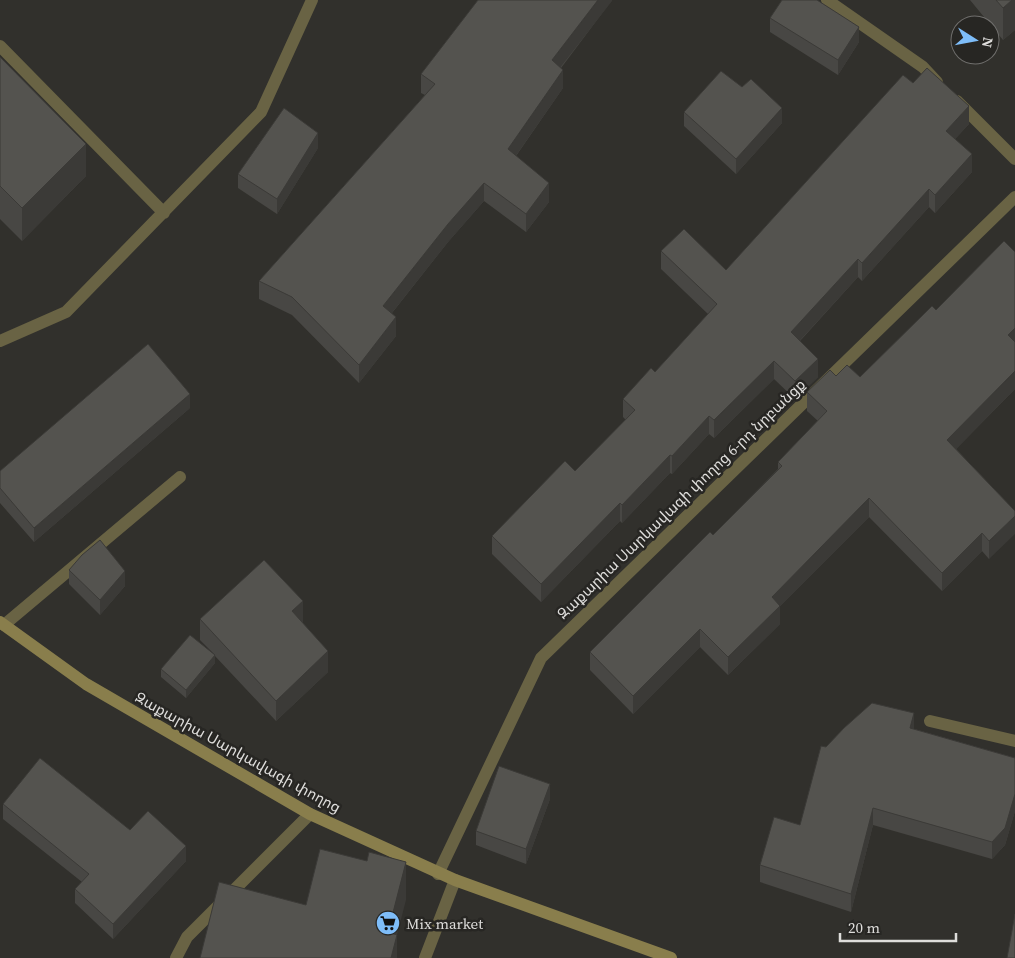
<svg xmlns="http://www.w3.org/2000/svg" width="1015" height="958" font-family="'Source Serif 4','Noto Sans Armenian',serif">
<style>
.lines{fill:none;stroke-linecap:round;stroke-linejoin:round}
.lane{stroke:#696344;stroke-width:12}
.street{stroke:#696344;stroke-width:12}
.secondary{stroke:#897e4c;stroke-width:12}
.wall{fill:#484744}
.shaded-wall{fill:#3b3a37}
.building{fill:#54534f;stroke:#3b3a37}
.labels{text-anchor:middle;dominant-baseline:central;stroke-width:5;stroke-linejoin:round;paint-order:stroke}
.street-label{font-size:15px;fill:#dedddb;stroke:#272623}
.poi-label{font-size:15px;fill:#dedddb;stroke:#272623;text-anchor:start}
</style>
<rect width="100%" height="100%" fill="#31302c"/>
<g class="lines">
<path class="lane" d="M 0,46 L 164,213
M 0,341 L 66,312 L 261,112 L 312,0
M 4,625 L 180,477
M 930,721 L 1015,741
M 176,958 L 187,937 L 310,814
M 425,958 L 455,880"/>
<path class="street" d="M 827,0 L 923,67 L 937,82
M 957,101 L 1015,159
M 438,874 L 541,658 L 1015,197"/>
<path class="secondary" d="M 0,622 L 86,684 L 310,814 L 455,880 L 671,958"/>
</g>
<path class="wall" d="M 612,0 L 561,68 L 563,88 L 516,156 L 549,202 L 526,232 L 484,201 L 448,242 L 392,313 L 396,336 L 359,383 L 292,315 L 259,299 L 259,281 L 425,95 L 421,93 L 421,74 Z
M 970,0 L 1015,0 L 1015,30 L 1003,40 Z
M 770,18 L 859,42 L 838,75 L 770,32 Z
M 0,57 L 86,176 L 22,241 L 0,219 Z
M 913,83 L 969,124 L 955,139 L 972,172 L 935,213 L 929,207 L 862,281 L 858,277 L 800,341 L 818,377 L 795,399 L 774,379 L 714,438 L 709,434 L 672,474 L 670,473 L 622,523 L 620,521 L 541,602 L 492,554 L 492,536 L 575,471 L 626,420 L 623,417 L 623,399 L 655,372 L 708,314 L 661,269 L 661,251 L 726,270 Z
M 742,87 L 782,123 L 736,174 L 684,126 L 684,112 Z
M 318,148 L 277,214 L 238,188 L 238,174 Z
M 1015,252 L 1015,389 L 956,449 L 1015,511 L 989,559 L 982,551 L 942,591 L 869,517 L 780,606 L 780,624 L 728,675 L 700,647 L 633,714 L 590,670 L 590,652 L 713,535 L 778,469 L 778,462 L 818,421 L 807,411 L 807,392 L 836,376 L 860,377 L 936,310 Z
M 190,408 L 34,542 L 0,503 L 0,471 Z
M 69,570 L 125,586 L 100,615 L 69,584 Z
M 200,619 L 303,622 L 302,623 L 328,672 L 276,721 L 215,656 L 215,663 L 186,698 L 161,677 L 161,669 L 214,654 L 200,640 Z
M 914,729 L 1015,758 L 1015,811 L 1005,845 L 992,859 L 873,825 L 851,912 L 760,882 L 760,865 L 800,825 L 826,747 Z
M 550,799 L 526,864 L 476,845 L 476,831 Z
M 3,804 L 130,830 L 186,861 L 113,939 L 75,903 L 75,889 L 82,882 L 3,819 Z"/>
<path class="shaded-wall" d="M 598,0 L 612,0 L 612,1 L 552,78 L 552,60 Z
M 1012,0 L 1015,0 L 1015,30 L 1003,40 L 1003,8 Z
M 859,27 L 859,42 L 838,75 L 838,60 Z
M 563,70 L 563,88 L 508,167 L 508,149 Z
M 969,106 L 969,124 L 946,149 L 946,131 Z
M 782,108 L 782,123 L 736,174 L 736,159 Z
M 318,133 L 318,148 L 277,214 L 277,199 Z
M 86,144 L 86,176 L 22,241 L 22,208 Z
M 972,154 L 972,172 L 935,213 L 935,195 Z
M 484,183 L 484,201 L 448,242 L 383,324 L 383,306 L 448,224 Z
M 549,183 L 549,202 L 526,232 L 526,214 Z
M 929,189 L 929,207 L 862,281 L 862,263 Z
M 858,259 L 858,277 L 791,350 L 791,332 Z
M 396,317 L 396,336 L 359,383 L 359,365 Z
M 1015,328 L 1015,347 L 1008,335 Z
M 818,359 L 818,377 L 795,399 L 795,381 Z
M 774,361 L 774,379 L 714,438 L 714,420 Z
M 1015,371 L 1015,389 L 947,458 L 947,440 Z
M 190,394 L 190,408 L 34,542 L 34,528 Z
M 709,416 L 709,434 L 672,474 L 672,456 Z
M 670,455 L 670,473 L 622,523 L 622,505 Z
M 869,498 L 869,517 L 780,606 L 780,624 L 728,675 L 728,657 L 772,597 Z
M 620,503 L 620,521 L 541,602 L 541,584 Z
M 1015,516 L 1015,534 L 989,559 L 989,541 Z
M 982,533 L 982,551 L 942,591 L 942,573 Z
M 125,571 L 125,586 L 100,615 L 100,600 Z
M 303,601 L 303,622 L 292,632 L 292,611 Z
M 700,629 L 700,647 L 633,714 L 633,696 Z
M 328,651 L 328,672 L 276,721 L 276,701 Z
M 215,655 L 215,663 L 186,698 L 186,690 Z
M 914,713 L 914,730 L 910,728 Z
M 550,784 L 550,799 L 526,864 L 526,849 Z
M 1015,794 L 1015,811 L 1005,845 L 992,859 L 992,842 Z
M 873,808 L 873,825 L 851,912 L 851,894 Z
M 186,846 L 186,861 L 113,939 L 113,924 Z
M 406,862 L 406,900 L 391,958 L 388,932 Z
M 397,935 L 397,958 L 391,958 Z"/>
<path class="building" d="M 478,0 L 598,0 L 552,60 L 563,70 L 508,149 L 549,183 L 526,214 L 484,183 L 448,224 L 383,306 L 396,317 L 359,365 L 292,297 L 259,281 L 435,84 L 421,74 Z
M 782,0 L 817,0 L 859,27 L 838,60 L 770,18 Z
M 996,0 L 1012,0 L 1003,8 Z
M 0,57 L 86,144 L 22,208 L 0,186 Z
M 927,68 L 969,106 L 946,131 L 972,154 L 935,195 L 929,189 L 862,263 L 858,259 L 791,332 L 818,359 L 795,381 L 774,361 L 714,420 L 709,416 L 672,456 L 670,455 L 622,505 L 620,503 L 541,584 L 492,536 L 565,461 L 575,471 L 635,410 L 623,399 L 651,368 L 655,372 L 717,304 L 661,251 L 684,229 L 726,270 L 903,75 L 913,83 Z
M 721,71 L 742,87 L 751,79 L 782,108 L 736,159 L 684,112 Z
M 284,108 L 318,133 L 277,199 L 238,174 Z
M 1004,241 L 1015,252 L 1015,328 L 1008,335 L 1015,342 L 1015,371 L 947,440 L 1015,511 L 1015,516 L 989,541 L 982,533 L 942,573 L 869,498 L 772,597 L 780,606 L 728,657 L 700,629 L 633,696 L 590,652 L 710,532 L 713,535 L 782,466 L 778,462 L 827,411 L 807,392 L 830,370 L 836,376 L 847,365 L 860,377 L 932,306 L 936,310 Z
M 148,344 L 190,394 L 34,528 L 0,488 L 0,471 Z
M 100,540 L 125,571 L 100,600 L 69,570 L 82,555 Z
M 264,560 L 303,601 L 292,611 L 328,651 L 276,701 L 200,619 Z
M 190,635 L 215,655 L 186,690 L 161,669 Z
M 872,703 L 914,713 L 910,728 L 1015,758 L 1015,794 L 1005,828 L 992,842 L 873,808 L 851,894 L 760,865 L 774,817 L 800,825 L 821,746 L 826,747 L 844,728 Z
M 40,758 L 130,830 L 148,811 L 186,846 L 113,924 L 75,889 L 89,874 L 3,804 Z
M 499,766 L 550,784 L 526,849 L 476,831 Z
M 320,849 L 367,861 L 369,852 L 406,862 L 388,932 L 397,935 L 391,958 L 200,958 L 219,882 L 306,905 Z
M 1015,914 L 1015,958 L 1007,958 Z"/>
<defs>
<g id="supermarket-disc" transform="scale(1.25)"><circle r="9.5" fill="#7ebdf9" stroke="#272623"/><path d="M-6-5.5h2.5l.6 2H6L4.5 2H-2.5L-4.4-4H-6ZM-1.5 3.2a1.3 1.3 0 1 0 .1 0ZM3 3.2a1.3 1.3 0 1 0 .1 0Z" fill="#111"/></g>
</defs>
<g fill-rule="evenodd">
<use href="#supermarket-disc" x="388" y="923"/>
</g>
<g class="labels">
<g class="street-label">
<text transform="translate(681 499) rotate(-44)">Զաքարիա Սարկավագի փողոց 6-րդ նրբանցք</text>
<text transform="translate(238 752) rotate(29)">Զաքարիա Սարկավագի փողոց</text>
</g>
<g class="poi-label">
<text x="406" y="923">Mix market</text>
</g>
</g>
<g transform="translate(975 40) rotate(101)"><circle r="24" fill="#272623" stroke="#706f6d"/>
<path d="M0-4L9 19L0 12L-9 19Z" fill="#7ebdf9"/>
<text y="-8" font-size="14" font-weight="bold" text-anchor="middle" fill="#dedddb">N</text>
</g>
<path d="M840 933v8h116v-8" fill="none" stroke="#dedddb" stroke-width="2.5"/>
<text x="848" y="933" font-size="15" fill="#dedddb" stroke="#272623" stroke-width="4" paint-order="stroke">20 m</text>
</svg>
